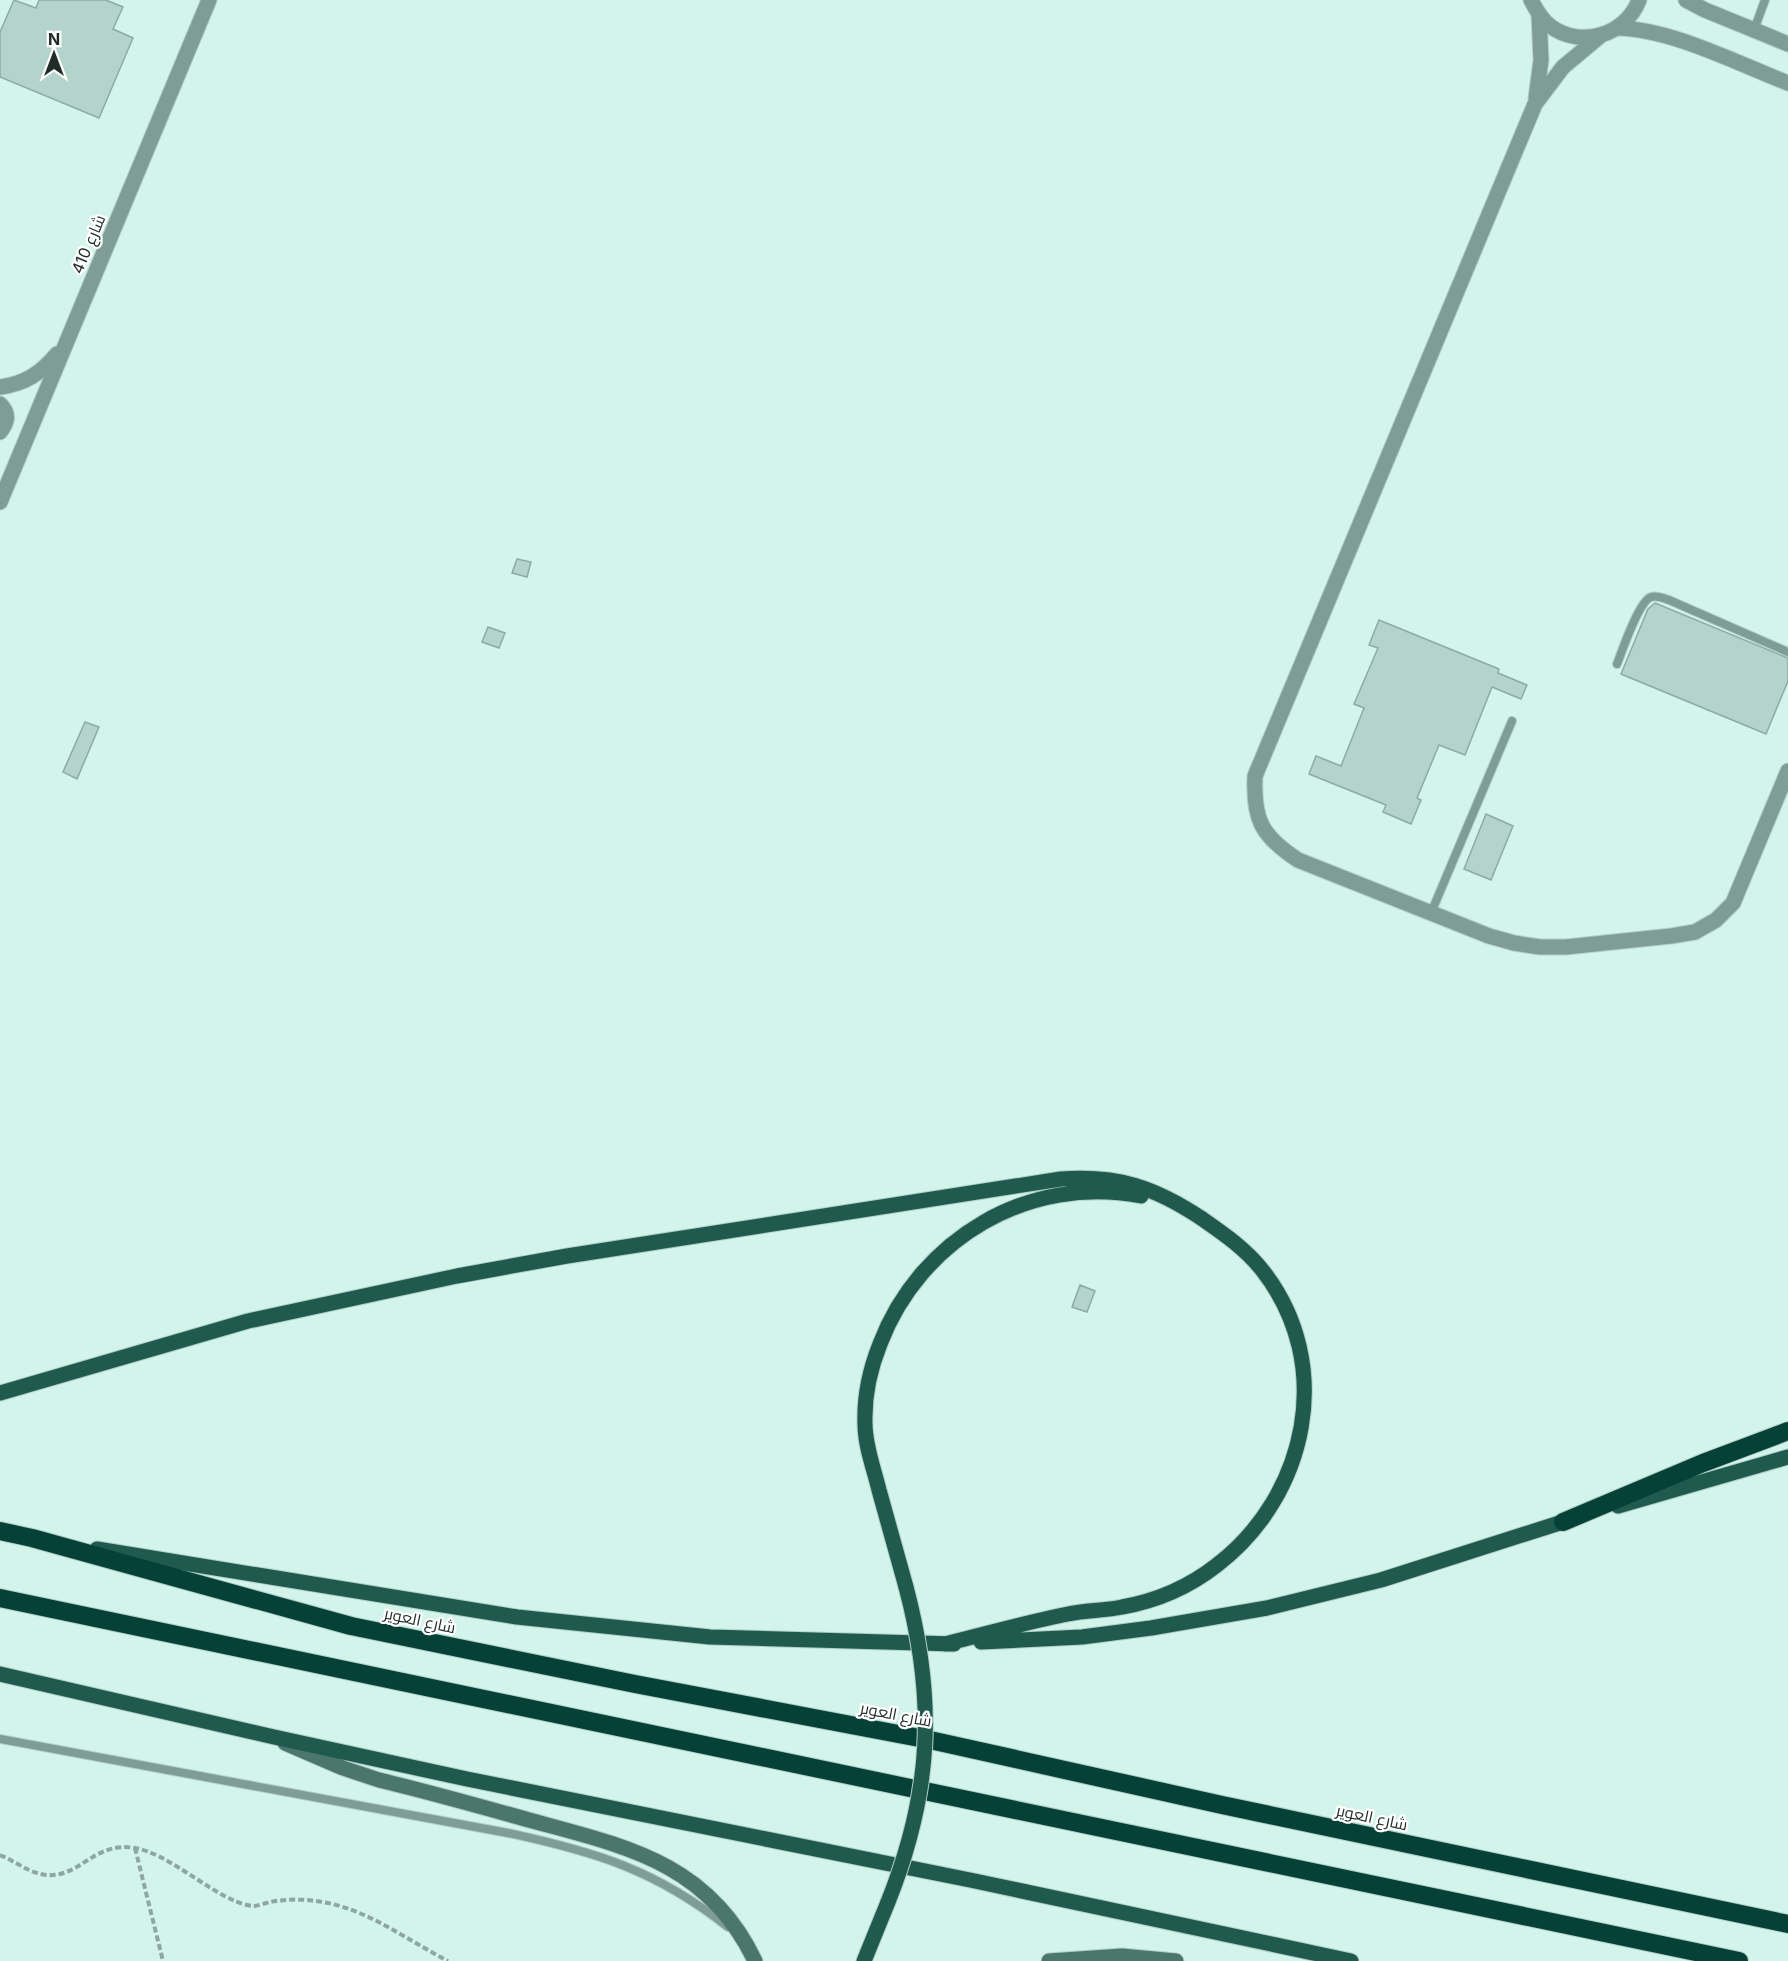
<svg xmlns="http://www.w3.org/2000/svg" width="1788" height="1961" font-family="Inter,Cairo,sans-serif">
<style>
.building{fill:#b3d3cb;stroke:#8baba3;stroke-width:1.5}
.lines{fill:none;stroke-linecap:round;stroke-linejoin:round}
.service-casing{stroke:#b2d0c8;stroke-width:10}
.minor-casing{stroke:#b2d0c8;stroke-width:17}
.tertiary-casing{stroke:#b2d0c8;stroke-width:17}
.secondary-casing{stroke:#b2d0c8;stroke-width:17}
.primary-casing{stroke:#b2d0c8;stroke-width:17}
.motorway-casing{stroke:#b2d0c8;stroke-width:20}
.path{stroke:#8ea7a1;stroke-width:4;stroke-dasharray:6 3;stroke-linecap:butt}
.service{stroke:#7f9c95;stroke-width:8}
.minor{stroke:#7f9c95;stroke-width:15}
.tertiary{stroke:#7f9c95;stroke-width:15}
.secondary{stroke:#4a766c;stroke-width:15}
.primary{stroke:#205a4f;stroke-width:15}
.motorway{stroke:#054137;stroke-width:18}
.primary-bridge-casing{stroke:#b2d0c8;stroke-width:17;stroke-linecap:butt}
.primary-bridge{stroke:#205a4f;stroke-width:15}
.labels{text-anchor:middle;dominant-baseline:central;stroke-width:4.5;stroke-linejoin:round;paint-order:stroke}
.street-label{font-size:16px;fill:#212d2a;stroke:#fff}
</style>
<rect width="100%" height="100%" fill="#d2f4eb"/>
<path class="building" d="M 14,0 L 36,8 L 39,0 L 106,0 L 123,7 L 113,29 L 133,38 L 99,118 L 0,77 L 0,32 Z
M 517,559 L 531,562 L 527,577 L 512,573 Z
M 1655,603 L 1788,658 L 1788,681 L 1766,734 L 1621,674 L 1648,609 Z
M 1379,620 L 1499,669 L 1498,673 L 1527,685 L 1521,699 L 1492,687 L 1465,755 L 1439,745 L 1417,798 L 1421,800 L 1411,824 L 1383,812 L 1386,805 L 1309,774 L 1316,756 L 1341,766 L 1364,708 L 1354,704 L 1378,648 L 1369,645 Z
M 488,627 L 505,633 L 499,648 L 482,642 Z
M 85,722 L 99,727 L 77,779 L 63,772 Z
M 1486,814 L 1513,826 L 1491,880 L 1464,869 Z
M 1080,1285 L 1095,1291 L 1087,1312 L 1072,1307 Z"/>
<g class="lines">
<g class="service-casing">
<path id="service" d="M 1754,30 L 1765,0
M 1617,664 C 1622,651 1639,601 1651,597 C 1657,595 1663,598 1669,600 L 1788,652
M 1431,913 L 1512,721
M 0,1739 L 508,1833 C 596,1852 656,1870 728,1927"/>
</g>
<g class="minor-casing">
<path id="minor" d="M 1686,0 L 1705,10 L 1788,44
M 1617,28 C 1672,29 1736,63 1788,83
M 1599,37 L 1563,67 L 1535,104 L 1255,776 C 1253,819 1261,836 1298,860 L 1489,936 L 1514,943 L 1540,947 L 1566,947 L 1671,936 L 1695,932 L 1716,920 L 1733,903 L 1788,771
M 1536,98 L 1541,60 L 1539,15
M 0,404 C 9,413 8,422 0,432"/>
</g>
<g class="tertiary-casing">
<path id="tertiary" d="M 1531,0 C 1536,10 1541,19 1550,26 C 1581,49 1626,35 1639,0
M 0,387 C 25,384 41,373 57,354
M 0,502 L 209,0"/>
</g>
<g class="secondary-casing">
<path id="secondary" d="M 285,1743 L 343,1768 L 379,1780 C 429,1792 479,1806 529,1820 C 624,1846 708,1862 755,1961
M 1049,1961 L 1122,1956 L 1176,1961"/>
</g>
<g class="primary-casing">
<path id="primary" d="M 0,1393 L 248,1321 L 457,1276 L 567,1256 L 1061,1179 C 1118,1175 1154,1187 1201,1218 C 1224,1234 1246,1249 1263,1271 C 1336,1365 1307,1496 1217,1565 C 1189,1587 1156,1601 1122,1607 C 1104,1611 1086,1610 1068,1614 C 1027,1622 986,1634 945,1644
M 1618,1506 L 1788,1457
M 97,1549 L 517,1617 L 710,1637 L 954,1644
M 906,1587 C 897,1555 888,1522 879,1490 C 874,1469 865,1446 865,1424 C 864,1397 870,1369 880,1344 C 920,1239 1029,1174 1141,1196
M 981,1642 L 1082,1637 L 1151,1628 L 1267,1608 L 1381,1580 L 1572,1519
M 0,1674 L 274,1737 L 467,1779 L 970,1880 L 1351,1961
M 864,1961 L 888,1902"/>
</g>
<g class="motorway-casing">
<path id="motorway" d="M 1563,1522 L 1703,1463 L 1788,1431
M 0,1531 L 32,1538 L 351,1626 L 635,1684 L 930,1740 L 1222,1805 L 1788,1924
M 0,1598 L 1739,1961"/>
</g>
<path class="path" d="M 135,1848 L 163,1961
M 0,1855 C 15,1861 29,1873 46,1875 C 81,1878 93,1841 135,1848 C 166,1853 204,1888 235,1901 C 240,1903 248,1906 253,1906 C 258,1906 265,1903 270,1902 C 285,1899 301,1899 316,1901 C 365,1907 405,1939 448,1961"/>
<use href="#service" class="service"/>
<use href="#minor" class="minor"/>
<use href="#tertiary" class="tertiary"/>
<use href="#secondary" class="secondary"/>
<use href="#primary" class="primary"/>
<use href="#motorway" class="motorway"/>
<g class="primary-bridge-casing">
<path id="primary-bridge" d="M 888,1902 C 932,1792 936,1700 906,1587"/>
</g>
<use href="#primary-bridge" class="primary-bridge"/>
</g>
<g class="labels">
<g class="street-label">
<text transform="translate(88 244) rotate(-67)">شارع 410</text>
<text transform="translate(420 1620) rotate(12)">شارع العوير</text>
<text transform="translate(896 1714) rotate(11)">شارع العوير</text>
<text transform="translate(1372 1817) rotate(12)">شارع العوير</text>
</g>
</g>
<g transform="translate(54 54)" stroke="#ffffff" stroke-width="4.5" paint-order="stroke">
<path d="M0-4.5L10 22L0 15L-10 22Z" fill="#212d2a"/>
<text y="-9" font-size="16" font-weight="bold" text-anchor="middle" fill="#212d2a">N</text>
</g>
</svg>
